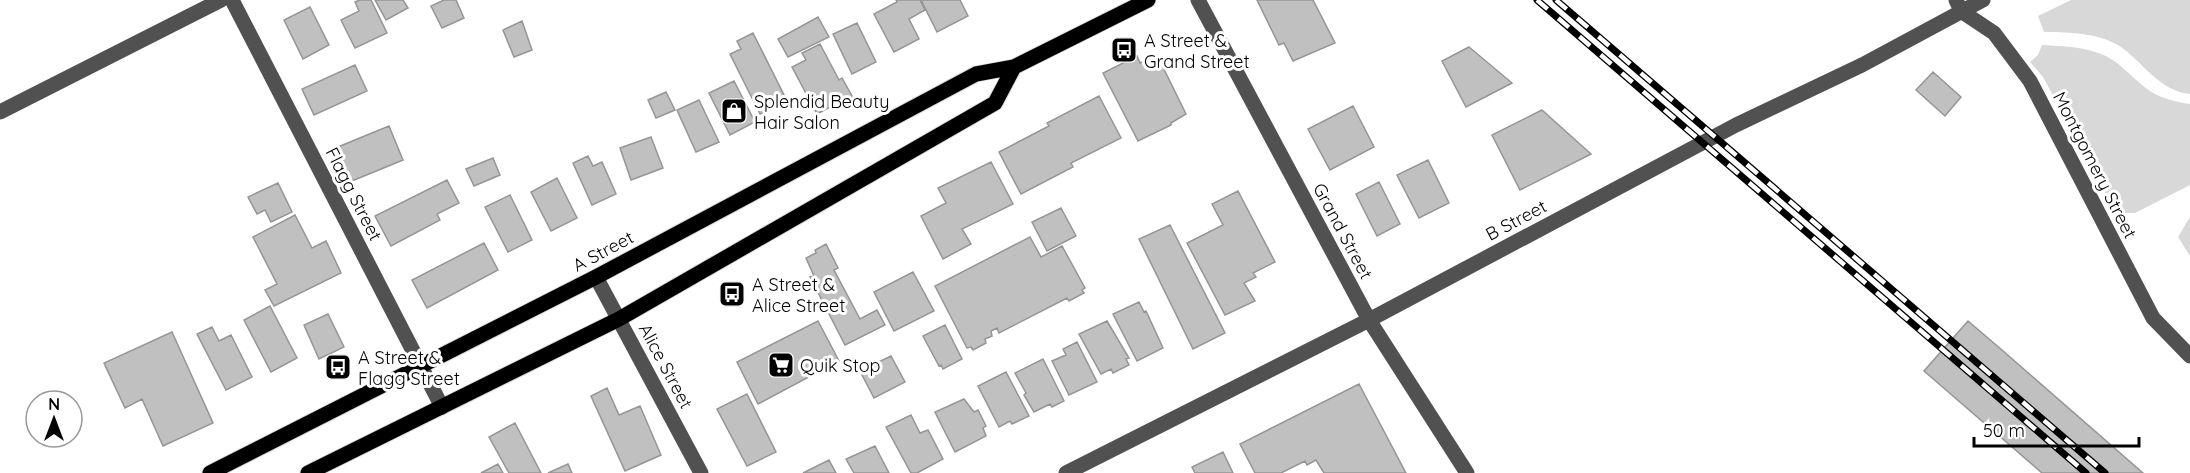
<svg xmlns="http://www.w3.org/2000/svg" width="2190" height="473" font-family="Quicksand,sans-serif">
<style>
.green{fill:#d8d8d8}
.building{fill:#c0c0c0;stroke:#959595;stroke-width:1.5}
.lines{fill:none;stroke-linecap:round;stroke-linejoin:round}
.major-casing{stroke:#dbdbdb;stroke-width:17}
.minor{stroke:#515151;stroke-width:15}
.major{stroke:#000;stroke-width:15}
.rail-casing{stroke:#000;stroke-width:7}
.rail{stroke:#fff;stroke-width:4.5;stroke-dasharray:14;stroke-linecap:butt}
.labels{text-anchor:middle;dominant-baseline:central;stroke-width:6;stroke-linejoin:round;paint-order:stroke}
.poi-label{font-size:18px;fill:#000;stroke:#fff;text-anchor:start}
.street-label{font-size:18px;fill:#000;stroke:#fff}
</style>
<rect width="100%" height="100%" fill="#fff"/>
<path class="green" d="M 2071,0 L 2190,0 L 2190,94 C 2163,92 2145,66 2125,50 C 2104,33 2070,32 2044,32 L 2038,16 Z
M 2042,45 C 2063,46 2087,47 2106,56 C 2123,65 2135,81 2150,91 C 2163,99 2176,102 2190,104 L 2190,185 L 2135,213 L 2116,213 L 2043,77 L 2030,62 L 2038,55 Z
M 2190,217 L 2190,256 L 2178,237 Z"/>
<path class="building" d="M 360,0 L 371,0 L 387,33 L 355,48 L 341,20 L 359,11 L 355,2 Z
M 375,0 L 403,0 L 408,8 L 386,20 Z
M 444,0 L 456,0 L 464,18 L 442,28 L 431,6 Z
M 896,0 L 920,0 L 925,10 L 909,19 L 919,39 L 894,52 L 874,14 L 897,2 Z
M 921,0 L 960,0 L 968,16 L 937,32 Z
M 1257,0 L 1313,0 L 1335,43 L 1293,61 L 1284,43 L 1279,45 Z
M 310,7 L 329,45 L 303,59 L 284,20 Z
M 818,17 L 829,37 L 788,57 L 778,39 Z
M 522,21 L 532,50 L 514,57 L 503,30 Z
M 857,23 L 876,62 L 852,74 L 833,34 Z
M 753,33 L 787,101 L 760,114 L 730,54 L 741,49 L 737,41 Z
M 820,44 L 839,80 L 842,78 L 852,96 L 817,114 L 792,67 L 806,60 L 802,53 Z
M 1469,47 L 1512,83 L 1466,107 L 1442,61 Z
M 1157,55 L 1186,114 L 1171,123 L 1171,125 L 1138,141 L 1103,73 L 1137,56 L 1140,63 Z
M 355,65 L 367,91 L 314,115 L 302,89 Z
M 1933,72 L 1961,97 L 1945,116 L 1916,90 Z
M 734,81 L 755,122 L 730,135 L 709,93 Z
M 666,92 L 675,110 L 656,118 L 648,100 Z
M 1099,96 L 1121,138 L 1071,163 L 1073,167 L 1021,194 L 999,152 L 1049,126 L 1047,123 Z
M 699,100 L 719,142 L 696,152 L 677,110 Z
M 1353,106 L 1374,147 L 1330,170 L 1308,129 Z
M 1542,110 L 1591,154 L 1520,190 L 1492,135 Z
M 389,126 L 403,160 L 347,183 L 333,149 Z
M 651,137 L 663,168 L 631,180 L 620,148 Z
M 588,156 L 593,166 L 602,162 L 616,194 L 592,205 L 573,163 Z
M 493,158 L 500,175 L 474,186 L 466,169 Z
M 1428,160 L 1449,203 L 1419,218 L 1397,175 Z
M 991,162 L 1013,204 L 962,229 L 971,244 L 943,259 L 921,216 L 946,203 L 938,188 Z
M 557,178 L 577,218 L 551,231 L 531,192 Z
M 447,180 L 459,203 L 437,214 L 440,220 L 391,246 L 375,216 Z
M 1379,182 L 1400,224 L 1377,236 L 1356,194 Z
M 278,183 L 292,212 L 271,222 L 265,210 L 257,214 L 248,197 Z
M 1238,191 L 1275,262 L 1253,273 L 1256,277 L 1244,283 L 1255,301 L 1225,315 L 1187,243 L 1223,225 L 1212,204 Z
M 510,195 L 532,240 L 508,252 L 485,207 Z
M 1061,208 L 1076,236 L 1047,251 L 1032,222 Z
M 295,215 L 312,248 L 326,241 L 341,273 L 274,306 L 265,290 L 277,284 L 253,237 Z
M 1170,225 L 1225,333 L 1193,349 L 1139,239 Z
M 1030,237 L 1041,257 L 1062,246 L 1085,288 L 1082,290 L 1084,293 L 1069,301 L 1067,298 L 999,333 L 997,328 L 991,331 L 992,336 L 985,339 L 986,343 L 973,350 L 971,347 L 967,348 L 935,286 Z
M 484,243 L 498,270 L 427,308 L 412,280 Z
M 826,244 L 838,268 L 834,270 L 860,319 L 877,310 L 885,325 L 845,345 L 810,277 L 814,276 L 806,258 L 816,253 L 815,250 Z
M 913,272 L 934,311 L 894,331 L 874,292 Z
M 1139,302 L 1144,312 L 1146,311 L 1163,348 L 1137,361 L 1113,314 Z
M 270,306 L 297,358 L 271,372 L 244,320 Z
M 328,314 L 344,347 L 319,359 L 304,325 Z
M 818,321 L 839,361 L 758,404 L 737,362 Z
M 1107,321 L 1129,358 L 1126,359 L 1129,365 L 1113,373 L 1111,369 L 1101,374 L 1079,334 Z
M 1968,321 L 2002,350 L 2143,473 L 2042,473 L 1924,371 Z
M 945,325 L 962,359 L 943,369 L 941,365 L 939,366 L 923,336 Z
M 212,327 L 219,341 L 231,335 L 252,377 L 226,390 L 197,334 Z
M 172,332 L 213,423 L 163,446 L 142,399 L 125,408 L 104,363 Z
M 1077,342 L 1097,382 L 1069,395 L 1052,361 L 1066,355 L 1063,349 Z
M 891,356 L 905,382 L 874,398 L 860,371 Z
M 1043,359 L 1064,401 L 1052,407 L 1050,404 L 1034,412 L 1024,395 L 1026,393 L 1015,373 Z
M 1006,372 L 1029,416 L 1012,424 L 1010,421 L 999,427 L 978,386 Z
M 1359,384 L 1406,473 L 1324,473 L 1316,460 L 1307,465 L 1305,461 L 1281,473 L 1255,473 L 1240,444 Z
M 607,388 L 619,415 L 640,406 L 661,455 L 625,471 L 591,396 Z
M 747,394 L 776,452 L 747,466 L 717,409 Z
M 964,399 L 974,412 L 978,410 L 986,426 L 983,428 L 986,436 L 955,452 L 935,412 Z
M 911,415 L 920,433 L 928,430 L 943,459 L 917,473 L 911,473 L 886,427 Z
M 515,423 L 541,473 L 509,473 L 489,437 Z
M 875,446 L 889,473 L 854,473 L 846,459 Z
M 1223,452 L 1233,473 L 1195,473 L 1192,467 Z
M 829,460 L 836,473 L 803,473 Z
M 498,464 L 503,473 L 481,473 Z
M 568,464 L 572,473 L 548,473 Z"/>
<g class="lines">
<g class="major-casing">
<path id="major" d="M 210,473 L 596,277 L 976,74 L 1014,67 L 1148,0
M 308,473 L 619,319 L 995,103 L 1014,67"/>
</g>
<path class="minor" d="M 232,0 L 442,407
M 1198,0 L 1369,320 L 1467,473
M 1956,0 L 1961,11 L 1994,33 L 2030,81 L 2153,318 L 2190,356
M 0,112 L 221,0
M 596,277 L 701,473
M 1066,473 L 1369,320 L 1736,125 L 1862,65 L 1983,0"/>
<use href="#major" class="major"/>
<g class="rail-casing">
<path id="rail" d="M 1537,0 L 2086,473
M 1556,0 L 2105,473"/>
</g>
<use href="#rail" class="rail"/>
</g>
<defs>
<g id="bus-square" transform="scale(1.35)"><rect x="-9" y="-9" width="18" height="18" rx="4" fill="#000" stroke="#fff"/><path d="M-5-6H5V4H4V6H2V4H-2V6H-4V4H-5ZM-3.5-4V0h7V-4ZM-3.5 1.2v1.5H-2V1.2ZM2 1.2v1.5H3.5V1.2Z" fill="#fff"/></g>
<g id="shop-square" transform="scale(1.35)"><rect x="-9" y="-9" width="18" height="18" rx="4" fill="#000" stroke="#fff"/><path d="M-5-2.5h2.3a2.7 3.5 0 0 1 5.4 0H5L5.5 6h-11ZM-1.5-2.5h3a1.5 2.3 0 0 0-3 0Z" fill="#fff"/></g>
<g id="supermarket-square" transform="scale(1.35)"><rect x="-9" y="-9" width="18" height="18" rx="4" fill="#000" stroke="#fff"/><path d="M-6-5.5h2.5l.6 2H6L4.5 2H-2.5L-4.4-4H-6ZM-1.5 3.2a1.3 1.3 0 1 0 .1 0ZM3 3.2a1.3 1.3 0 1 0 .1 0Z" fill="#fff"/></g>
</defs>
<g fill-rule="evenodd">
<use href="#bus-square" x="1124" y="50"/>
<use href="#shop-square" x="734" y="111"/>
<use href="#bus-square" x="732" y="294"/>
<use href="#supermarket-square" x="781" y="365"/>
<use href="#bus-square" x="338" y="367"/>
</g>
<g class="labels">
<g class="poi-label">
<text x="1144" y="40">A Street &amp;<tspan x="1144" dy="21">Grand Street</tspan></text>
<text x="754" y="101">Splendid Beauty<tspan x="754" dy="21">Hair Salon</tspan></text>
<text x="752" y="284">A Street &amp;<tspan x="752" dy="21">Alice Street</tspan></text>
<text x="358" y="357">A Street &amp;<tspan x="358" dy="21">Flagg Street</tspan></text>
<text x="800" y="365">Quik Stop</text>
</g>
<g class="street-label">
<text transform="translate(2095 165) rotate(63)">Montgomery Street</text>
<text transform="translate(354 194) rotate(63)">Flagg Street</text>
<text transform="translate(1516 220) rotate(-28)">B Street</text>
<text transform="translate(1343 231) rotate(62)">Grand Street</text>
<text transform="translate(603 251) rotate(-28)">A Street</text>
<text transform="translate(666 366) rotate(62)">Alice Street</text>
</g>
</g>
<g transform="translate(54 419)"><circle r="28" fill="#ffffff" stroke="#999999" stroke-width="1.5"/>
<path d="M0-4.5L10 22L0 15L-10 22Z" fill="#000000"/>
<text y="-9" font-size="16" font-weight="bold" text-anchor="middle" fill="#000000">N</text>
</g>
<path d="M1974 437v9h165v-9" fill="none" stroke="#000000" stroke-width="3"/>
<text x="1983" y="437" font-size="18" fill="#000000" stroke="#ffffff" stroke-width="4.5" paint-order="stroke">50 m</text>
</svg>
